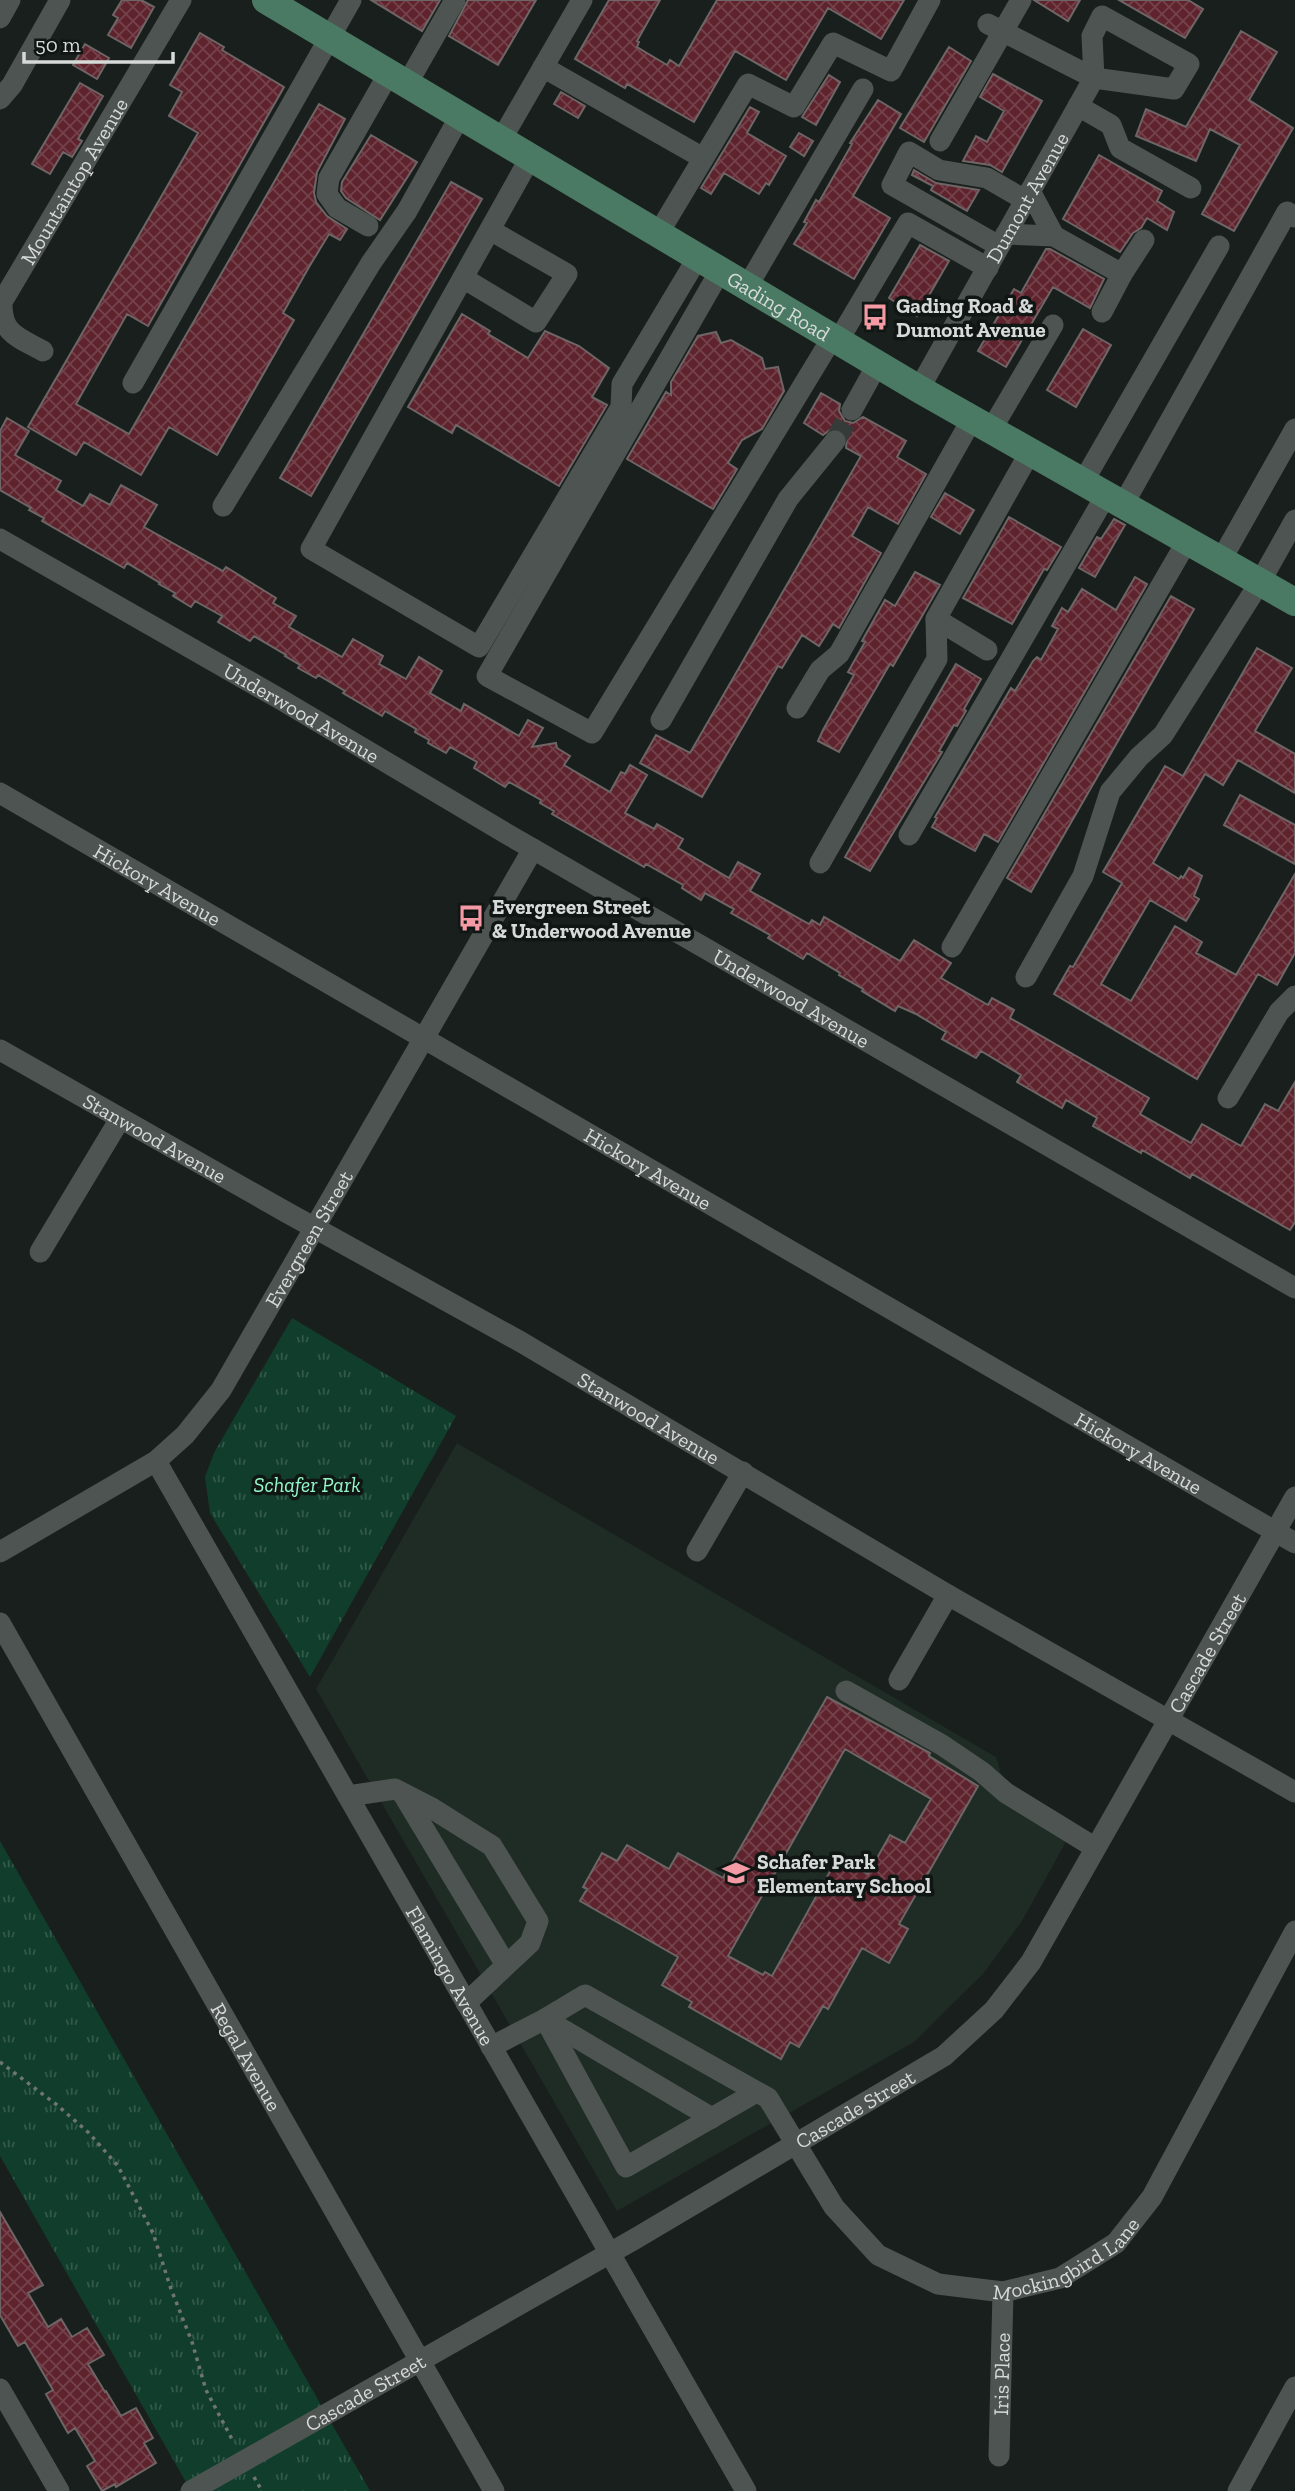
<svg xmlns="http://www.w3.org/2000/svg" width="1295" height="2491" font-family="'Zilla Slab',serif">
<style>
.built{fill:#1f2b25}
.park{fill:url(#park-tufts)}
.building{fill:url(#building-cross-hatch);stroke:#6e6666;stroke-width:2;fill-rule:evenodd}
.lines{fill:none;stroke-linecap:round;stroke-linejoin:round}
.minor-tunnel{stroke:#353b38;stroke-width:21;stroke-dasharray:21 10;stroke-linecap:butt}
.path{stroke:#707573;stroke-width:3.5;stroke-dasharray:3.5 5;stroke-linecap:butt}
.minor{stroke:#4e5451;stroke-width:21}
.major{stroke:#4a7964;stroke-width:28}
.labels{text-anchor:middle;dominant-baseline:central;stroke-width:7;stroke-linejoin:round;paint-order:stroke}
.street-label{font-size:21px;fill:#d6dad8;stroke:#101613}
.poi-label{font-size:21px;font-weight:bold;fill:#d6dad8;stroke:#101613;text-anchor:start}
.park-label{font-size:21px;font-style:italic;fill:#94f9ca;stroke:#101613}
</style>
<defs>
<pattern id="park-tufts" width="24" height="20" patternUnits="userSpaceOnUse" patternTransform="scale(1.75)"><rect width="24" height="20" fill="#113e2c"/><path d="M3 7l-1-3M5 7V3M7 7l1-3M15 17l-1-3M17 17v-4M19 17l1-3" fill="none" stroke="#33594a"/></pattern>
<pattern id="building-cross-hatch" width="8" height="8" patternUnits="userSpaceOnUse" patternTransform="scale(1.75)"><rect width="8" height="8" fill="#5e232d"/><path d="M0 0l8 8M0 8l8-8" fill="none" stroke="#74424b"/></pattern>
</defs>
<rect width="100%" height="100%" fill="#191f1c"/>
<path class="built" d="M 457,1443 L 996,1757 L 1004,1783 L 1076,1824 L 1022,1921 L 983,1974 L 914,2042 L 617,2211 L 316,1689 Z"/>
<path class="park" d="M 292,1318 L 456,1416 L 310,1677 L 210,1513 L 205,1477 L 214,1453 Z
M 0,1841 L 370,2491 L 191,2491 L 0,2156 Z"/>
<path class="building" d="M 122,0 L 141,0 L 154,7 L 131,48 L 108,35 L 118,18 L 113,15 Z
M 371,0 L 440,0 L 422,31 Z
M 468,0 L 536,0 L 498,65 L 449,36 Z
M 609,0 L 660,0 L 637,41 L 639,42 L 637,47 L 667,65 L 670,60 L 679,66 L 717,0 L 904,0 L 881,39 L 828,8 L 786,80 L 735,51 L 694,122 L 627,84 L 625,88 L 575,59 Z
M 1034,0 L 1080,0 L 1068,21 Z
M 1119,0 L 1188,0 L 1203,9 L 1185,38 Z
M 1241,31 L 1277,52 L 1249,100 L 1293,128 L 1234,231 L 1202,214 L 1240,145 L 1210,129 L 1196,161 L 1136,136 L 1146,109 L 1186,127 Z
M 200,33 L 224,47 L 222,50 L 284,87 L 148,326 L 127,314 L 76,404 L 129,434 L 319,104 L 345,119 L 317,172 L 314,193 L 316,202 L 327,216 L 347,229 L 340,240 L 329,234 L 309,267 L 283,313 L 294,320 L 217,455 L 169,427 L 141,475 L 84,442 L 76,455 L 28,427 L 198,133 L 169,116 L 182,92 L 170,85 Z
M 85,44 L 109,58 L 97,79 L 73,65 Z
M 949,47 L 971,61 L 924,142 L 900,128 Z
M 993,74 L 1042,101 L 1002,172 L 990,165 L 963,161 L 976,136 L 987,142 L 1004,111 L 980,97 Z
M 829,75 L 840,82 L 816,125 L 802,117 Z
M 80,83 L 103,96 L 78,139 L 82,141 L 72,157 L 63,152 L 50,174 L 32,164 Z
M 561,92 L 585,106 L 578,118 L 554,104 Z
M 878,100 L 901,114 L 853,196 L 890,218 L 854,279 L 794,244 L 807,223 L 804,222 L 816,200 L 819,202 L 852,144 L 850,143 Z
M 750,107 L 759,112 L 747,133 L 786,156 L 769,185 L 766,183 L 759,194 L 724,173 L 711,194 L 701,188 Z
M 799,133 L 813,141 L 804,156 L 790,147 Z
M 371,135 L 417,162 L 380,220 L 346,198 L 341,191 L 342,182 Z
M 1099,155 L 1162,191 L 1157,201 L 1174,212 L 1167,230 L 1147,218 L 1141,228 L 1133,233 L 1120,252 L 1063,219 Z
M 914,170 L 936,183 L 979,190 L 967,211 L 931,190 L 933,186 L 912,175 Z
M 451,182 L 482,199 L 311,496 L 280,478 Z
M 920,245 L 949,261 L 917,316 L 889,298 Z
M 1046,249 L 1050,249 L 1104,279 L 1090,308 L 1053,287 L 1006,367 L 978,351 L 1014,289 L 1021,293 Z
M 462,314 L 490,331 L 488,334 L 528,358 L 545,331 L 579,346 L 609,368 L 592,397 L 607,405 L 559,486 L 456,425 L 452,433 L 408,407 Z
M 1083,329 L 1111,345 L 1076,407 L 1047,390 Z
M 716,332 L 721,343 L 731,340 L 762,358 L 765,369 L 778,367 L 784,391 L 762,429 L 742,440 L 728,463 L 737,469 L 713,509 L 627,459 L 666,392 L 671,395 L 671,382 L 698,336 Z
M 821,393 L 840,404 L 839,411 L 845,421 L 853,423 L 863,417 L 906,441 L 897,457 L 926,474 L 898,524 L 868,507 L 852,536 L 881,553 L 839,628 L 833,624 L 819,646 L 802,635 L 782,668 L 778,666 L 702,797 L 640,763 L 656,735 L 690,753 L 861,456 L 846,448 L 847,437 L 843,430 L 831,429 L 823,435 L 804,423 Z
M 7,418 L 29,431 L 15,455 L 61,481 L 56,490 L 83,506 L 90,494 L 110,505 L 121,485 L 157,505 L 144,527 L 223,571 L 226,567 L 276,598 L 273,603 L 296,616 L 289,627 L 342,657 L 353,639 L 383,656 L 379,664 L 406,679 L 419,657 L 442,671 L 430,693 L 461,711 L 464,704 L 519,736 L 528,720 L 543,728 L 532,747 L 556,743 L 557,748 L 570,756 L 564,765 L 610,792 L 621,772 L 625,774 L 630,765 L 647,775 L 625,813 L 654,829 L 657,824 L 683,839 L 678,848 L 729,878 L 738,862 L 760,874 L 750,891 L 809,924 L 812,920 L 820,925 L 824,917 L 900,961 L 914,940 L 951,963 L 941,978 L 988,1005 L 992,998 L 1014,1010 L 1010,1018 L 1149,1098 L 1140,1114 L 1191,1143 L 1202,1124 L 1241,1146 L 1265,1104 L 1278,1111 L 1295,1082 L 1295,1222 L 1290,1230 L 1192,1174 L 1190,1178 L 1142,1150 L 1141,1153 L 1093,1126 L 1097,1118 L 1066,1100 L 1062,1108 L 1017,1082 L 1021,1075 L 981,1051 L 976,1058 L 942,1039 L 946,1032 L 916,1014 L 898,1006 L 895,1011 L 862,991 L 863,989 L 839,975 L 840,973 L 807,953 L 803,959 L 768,938 L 770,935 L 731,913 L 734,909 L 705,893 L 701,900 L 682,888 L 683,885 L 646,864 L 644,867 L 552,814 L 554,811 L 540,803 L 541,800 L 509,782 L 505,787 L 474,768 L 477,762 L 450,747 L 446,753 L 428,743 L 429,740 L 415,732 L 416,729 L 385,711 L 382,716 L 343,693 L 345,691 L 318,675 L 316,678 L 298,668 L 300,665 L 285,656 L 286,655 L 254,636 L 250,641 L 218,622 L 222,616 L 195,601 L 191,607 L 173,596 L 175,593 L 159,584 L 160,583 L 127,563 L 124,568 L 42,521 L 44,518 L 29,510 L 31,508 L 0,490 L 0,431 Z
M 945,493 L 974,510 L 960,534 L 931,517 Z
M 1009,517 L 1061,547 L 1047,570 L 1044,569 L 1012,624 L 963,598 Z
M 1114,519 L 1125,525 L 1095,577 L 1079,568 L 1097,537 L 1101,539 Z
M 915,572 L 940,585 L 893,666 L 890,664 L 887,669 L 839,752 L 818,741 L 823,730 L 854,675 L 848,672 L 865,642 L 862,641 L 885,600 L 895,606 Z
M 1135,577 L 1147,584 L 998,842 L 984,834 L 975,851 L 932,827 L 937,818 L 935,817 L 1011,688 L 1015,691 L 1033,661 L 1037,657 L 1041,660 L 1058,629 L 1052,626 L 1062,608 L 1068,612 L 1082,589 L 1116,610 Z
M 1171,596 L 1194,609 L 1031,892 L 1007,878 Z
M 1257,648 L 1292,668 L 1255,731 L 1295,754 L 1295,793 L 1238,760 L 1223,785 L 1205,774 L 1153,863 L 1179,879 L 1181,876 L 1183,878 L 1189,868 L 1202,876 L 1194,896 L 1199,899 L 1186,921 L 1150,900 L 1101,984 L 1131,1001 L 1175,926 L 1202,942 L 1196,953 L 1236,975 L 1295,874 L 1295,953 L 1277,985 L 1258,974 L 1197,1079 L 1054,994 L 1070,966 L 1073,967 L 1122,883 L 1103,872 L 1165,766 L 1183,776 Z
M 956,664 L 981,679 L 964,709 L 966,711 L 957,726 L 954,725 L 939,751 L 942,752 L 870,871 L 845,857 Z
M 1240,795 L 1295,825 L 1295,864 L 1224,825 Z
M 827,1697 L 930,1753 L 929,1756 L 978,1786 L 899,1924 L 908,1929 L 889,1963 L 862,1948 L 828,2009 L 823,2006 L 799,2047 L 790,2042 L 781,2059 L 689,2007 L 692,2002 L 662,1985 L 678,1957 L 580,1901 L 587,1889 L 583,1887 L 602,1853 L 617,1861 L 627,1845 L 669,1869 L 678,1853 L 723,1878 ZM 845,1749 L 931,1799 L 905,1843 L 890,1835 L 868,1874 L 838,1857 L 772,1976 L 765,1972 L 763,1975 L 728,1956 Z
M 0,2212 L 43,2285 L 28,2293 L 48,2327 L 61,2319 L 72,2337 L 87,2328 L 104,2355 L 88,2364 L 105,2392 L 106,2391 L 121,2416 L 136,2408 L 153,2438 L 144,2443 L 156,2463 L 116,2487 L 115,2484 L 102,2491 L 87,2466 L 95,2461 L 75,2428 L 68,2433 L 46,2394 L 53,2390 L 25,2342 L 18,2346 L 0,2315 Z"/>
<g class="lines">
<path class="minor-tunnel" d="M 835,441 L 852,410"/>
<path class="path" d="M 0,2062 L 57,2105 L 89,2133 L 118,2166 L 153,2233 L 171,2289 L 192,2342 L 206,2390 L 234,2443
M 254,2477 L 262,2491"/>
<g class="minor">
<path d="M 0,18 L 10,0"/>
<path d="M 988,24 L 1094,78 L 1174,89 L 1189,64 L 1102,16 L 1092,36 L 1094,78"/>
<path d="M 543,67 L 703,158"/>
<path d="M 407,84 L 455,0"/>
<path d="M 0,99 L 12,85 L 60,0"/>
<path d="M 1078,106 L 1111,125 L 1120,148 L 1191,188"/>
<path d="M 501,140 L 582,0"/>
<path d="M 940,141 L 1021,0"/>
<path d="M 530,158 L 311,549 L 479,647 L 621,407 L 622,384 L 698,257"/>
<path d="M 1030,191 L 1054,236"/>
<path d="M 368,226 L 337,208 L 327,194 L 329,178 L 389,73"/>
<path d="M 658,234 L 748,84 L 794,107 L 833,43 L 891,71 L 930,0"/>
<path d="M 1006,234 L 1054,236 L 1122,274 L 1144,240"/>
<path d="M 999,246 L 892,185 L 909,152 L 939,170 L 987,178 L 1025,200"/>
<path d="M 720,271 L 487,676 L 592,733 L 832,338"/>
<path d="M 463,278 L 536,322 L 567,274 L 490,230"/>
<path d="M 747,287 L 863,89"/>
<path d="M 1102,312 L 1122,274"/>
<path d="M 838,341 L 908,223 L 988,268"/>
<path id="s1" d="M 43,351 C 18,337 1,334 2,302 L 181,0"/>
<path d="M 133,383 L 351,0"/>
<path id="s2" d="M 919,389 L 1094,78"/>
<path d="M 852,410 L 877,365"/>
<path d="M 991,430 L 1053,325"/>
<path d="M 1083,482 L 1219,246"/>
<path d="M 1123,505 L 1287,212 L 1295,217"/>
<path d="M 223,506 L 371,263 L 407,211 L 460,116"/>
<path id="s3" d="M 0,539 L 280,699 L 507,834 L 1295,1288"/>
<path d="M 1221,560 L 1295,429"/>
<path d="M 936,619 L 987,650"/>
<path d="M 797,708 L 820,670 L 839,654 L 972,419"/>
<path d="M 661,720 L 788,499 L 835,441"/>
<path id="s4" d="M 0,793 L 1295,1543"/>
<path d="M 909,835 L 1106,495"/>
<path d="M 820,863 L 937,659 L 936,619 L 1030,452"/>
<path d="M 952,947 L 1187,541"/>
<path d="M 1026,977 L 1083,876 L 1110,792 L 1139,757 L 1163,735 L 1260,582 L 1295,520"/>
<path id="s5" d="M 0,1050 L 286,1212 L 521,1342 L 948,1595 L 1295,1792"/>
<path d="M 1228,1098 L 1279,1012 L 1295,996"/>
<path d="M 40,1252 L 120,1119"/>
<path id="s6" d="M 156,1461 L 746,2491"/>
<path d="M 697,1551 L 743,1472"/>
<path id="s7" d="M 0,1552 L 156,1461 L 185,1435 L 221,1390 L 533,849"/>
<path id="s8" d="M 0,1623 L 494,2491"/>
<path d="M 899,1680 L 948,1595"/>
<path d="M 846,1691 L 942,1745 L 982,1772 L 1006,1793 L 1094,1847"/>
<path d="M 403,1794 L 506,1965"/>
<path d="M 348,1796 L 395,1789 L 430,1807 L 492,1846 L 538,1921 L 530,1943 L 466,2003"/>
<path d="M 491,2047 L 545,2019 L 712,2118"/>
<path id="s9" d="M 755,2093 L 626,2167 L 545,2019 L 585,1995 L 768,2098 L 834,2207 L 878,2255 L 938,2284 L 1003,2292 L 1060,2278 L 1116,2243 L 1152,2197 L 1295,1931"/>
<path d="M 0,2389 L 59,2491"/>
<path id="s10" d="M 999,2456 L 1003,2292"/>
<path id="s11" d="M 191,2491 L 633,2240 L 944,2056 L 994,2010 L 1031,1962 L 1295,1497"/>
<path d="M 1238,2491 L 1295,2387"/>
</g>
<path class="major" id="s12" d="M 266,0 L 919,389 L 1295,602"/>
</g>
<defs>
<g id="bus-bare" transform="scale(2.1)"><path d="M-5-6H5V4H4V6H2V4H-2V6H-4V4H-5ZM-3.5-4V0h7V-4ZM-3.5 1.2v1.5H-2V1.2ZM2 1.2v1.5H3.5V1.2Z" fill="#f49aa4" stroke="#101613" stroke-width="2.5" paint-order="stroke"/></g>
<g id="school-bare" transform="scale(2.1)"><path d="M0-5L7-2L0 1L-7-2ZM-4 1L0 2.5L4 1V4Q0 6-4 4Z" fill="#f49aa4" stroke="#101613" stroke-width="2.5" paint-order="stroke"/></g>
</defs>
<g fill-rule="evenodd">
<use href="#bus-bare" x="875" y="317"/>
<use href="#bus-bare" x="471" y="918"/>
<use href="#school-bare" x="736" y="1873"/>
</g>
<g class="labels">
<g class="street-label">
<text stroke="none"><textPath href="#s1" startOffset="210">Mountaintop Avenue</textPath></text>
<text stroke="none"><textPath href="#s2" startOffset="220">Dumont Avenue</textPath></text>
<text stroke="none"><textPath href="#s12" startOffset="597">Gading Road</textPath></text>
<text stroke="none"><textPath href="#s3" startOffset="348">Underwood Avenue</textPath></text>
<text stroke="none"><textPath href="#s4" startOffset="182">Hickory Avenue</textPath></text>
<text stroke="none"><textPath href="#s3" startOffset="915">Underwood Avenue</textPath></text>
<text stroke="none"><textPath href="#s5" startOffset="178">Stanwood Avenue</textPath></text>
<text stroke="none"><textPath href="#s4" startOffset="749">Hickory Avenue</textPath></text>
<text stroke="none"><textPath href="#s7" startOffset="452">Evergreen Street</textPath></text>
<text stroke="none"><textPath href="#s5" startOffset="746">Stanwood Avenue</textPath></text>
<text stroke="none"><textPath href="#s4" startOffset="1316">Hickory Avenue</textPath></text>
<text stroke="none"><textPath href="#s11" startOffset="1354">Cascade Street</textPath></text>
<text stroke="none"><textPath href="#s6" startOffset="593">Flamingo Avenue</textPath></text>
<text stroke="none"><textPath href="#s8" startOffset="499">Regal Avenue</textPath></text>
<text stroke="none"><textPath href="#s11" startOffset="766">Cascade Street</textPath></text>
<text stroke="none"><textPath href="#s9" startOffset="971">Mockingbird Lane</textPath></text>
<text stroke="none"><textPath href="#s10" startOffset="82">Iris Place</textPath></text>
<text stroke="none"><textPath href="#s11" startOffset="200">Cascade Street</textPath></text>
</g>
<g class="poi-label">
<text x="896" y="305">Gading Road &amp;<tspan x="896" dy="24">Dumont Avenue</tspan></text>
<text x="492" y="906">Evergreen Street<tspan x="492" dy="24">&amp; Underwood Avenue</tspan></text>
<text x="757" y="1861">Schafer Park<tspan x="757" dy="24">Elementary School</tspan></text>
</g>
<g class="park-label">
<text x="307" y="1484">Schafer Park</text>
</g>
</g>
<path d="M24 52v10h149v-10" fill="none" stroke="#d6dad8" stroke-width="3.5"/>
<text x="35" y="52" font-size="21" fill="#d6dad8" stroke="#101613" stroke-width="5" paint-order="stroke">50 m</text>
</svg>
